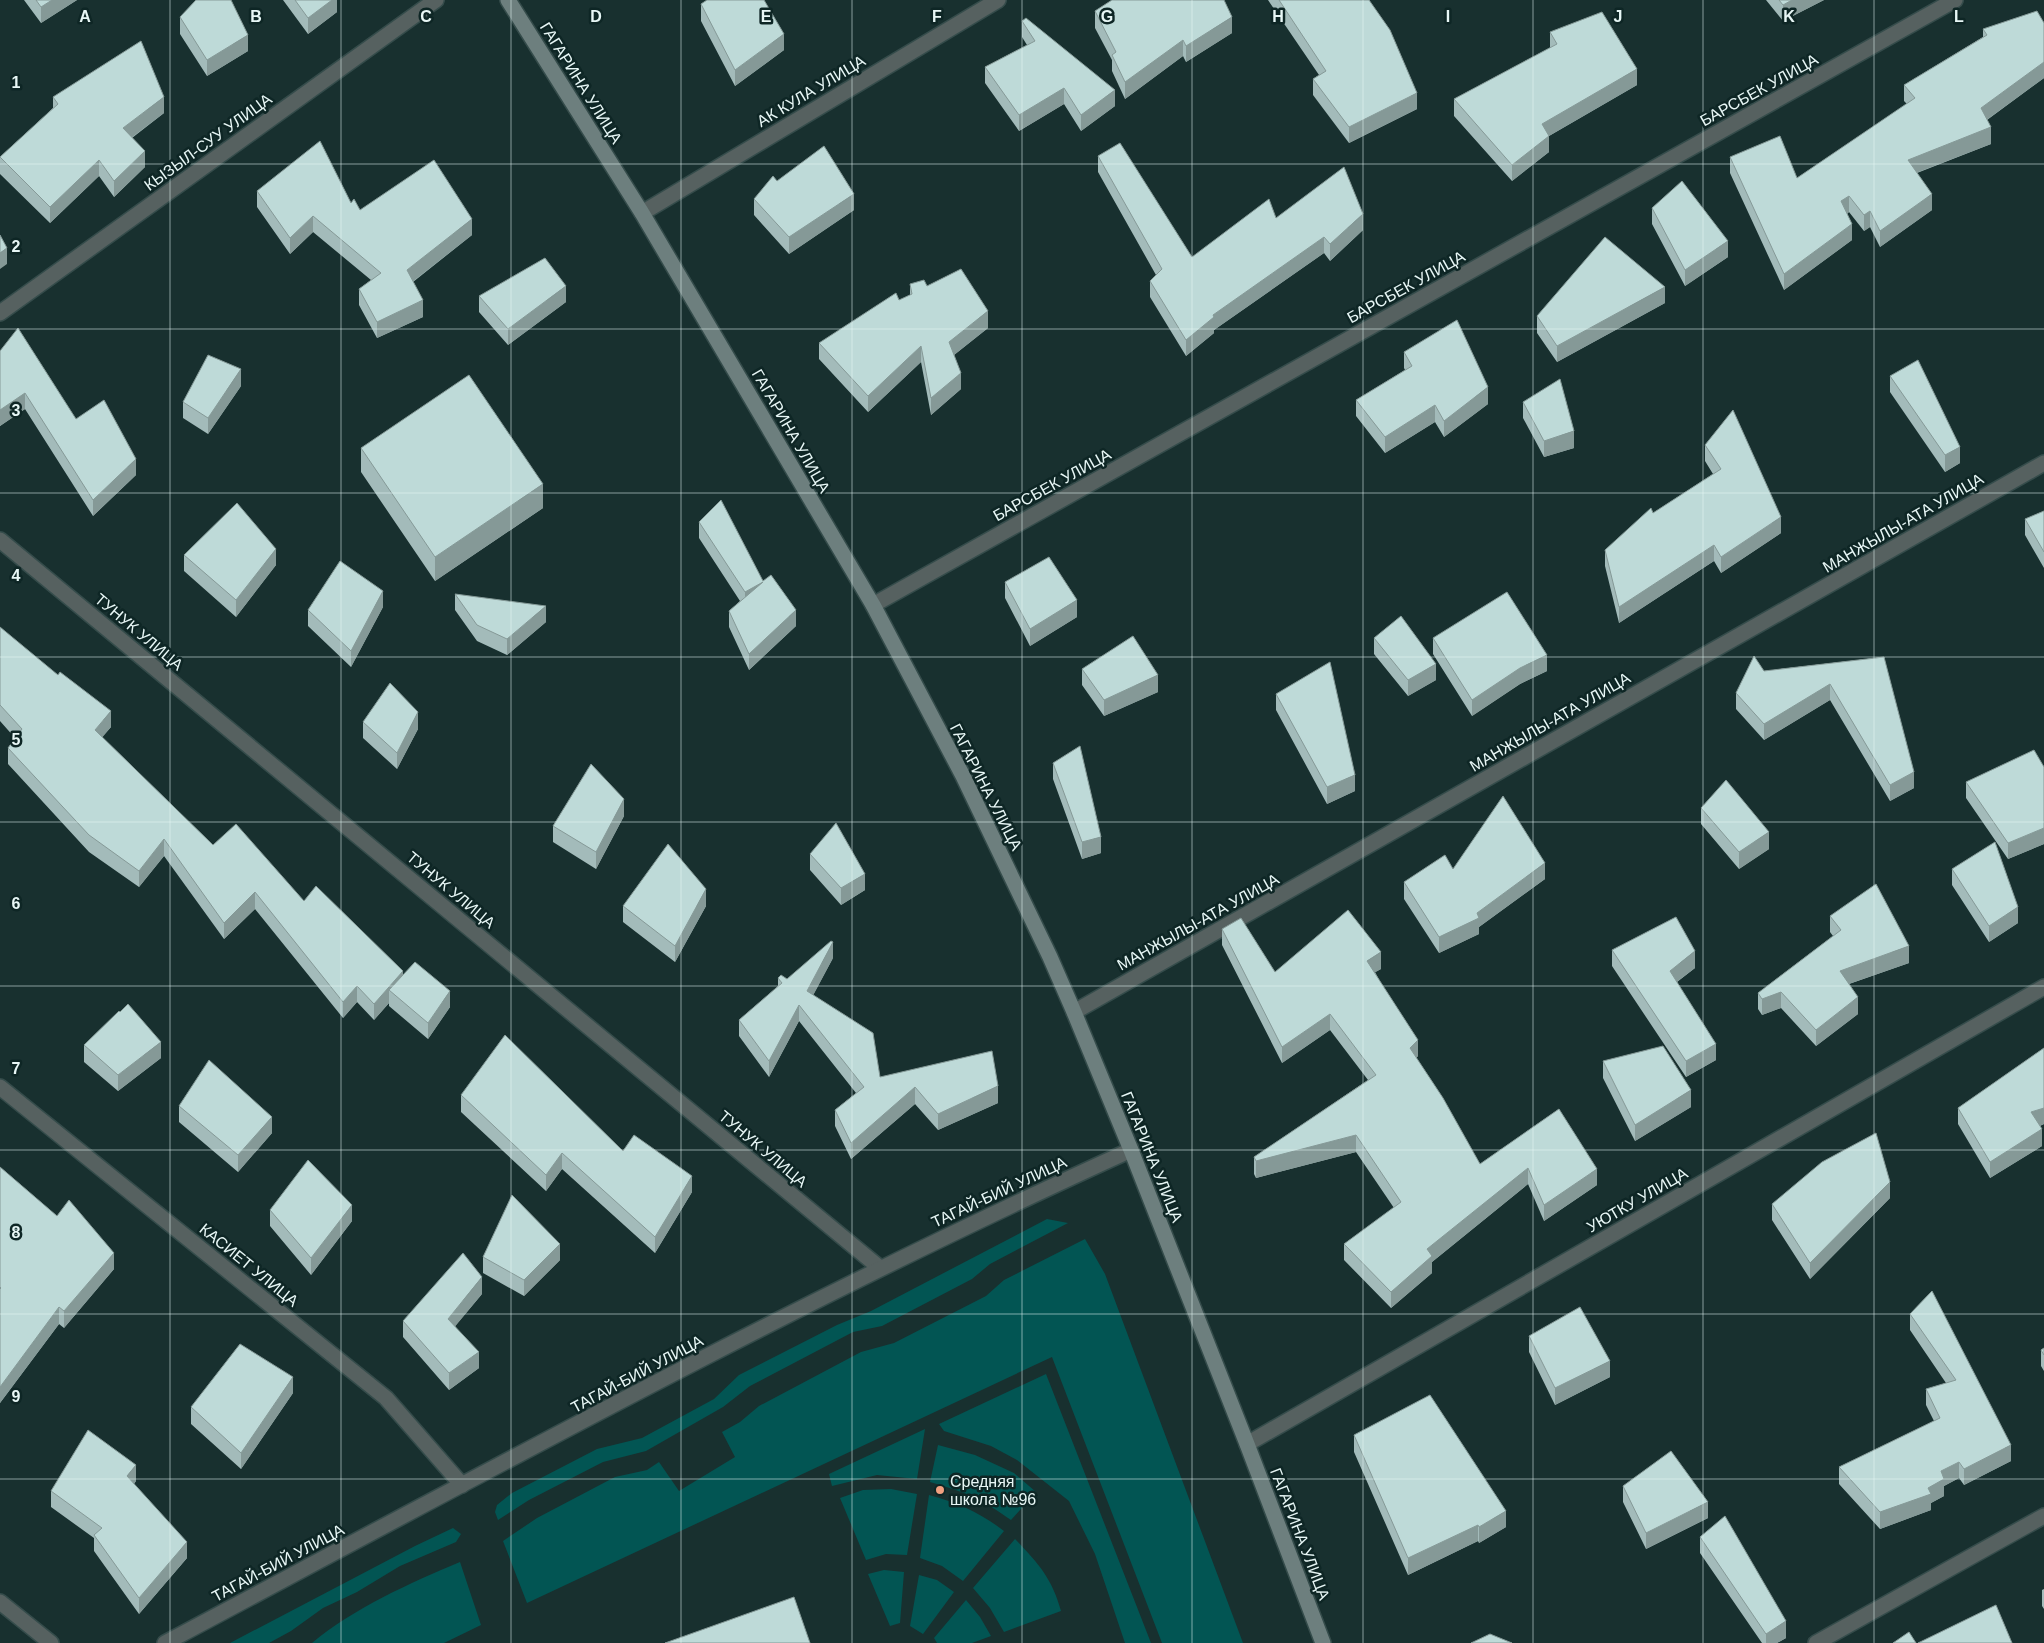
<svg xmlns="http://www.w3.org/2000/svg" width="2044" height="1643" font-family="Arial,sans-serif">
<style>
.green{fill:#025553}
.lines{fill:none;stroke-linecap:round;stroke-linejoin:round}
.minor-casing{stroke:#354c4b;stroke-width:18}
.tertiary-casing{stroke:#354c4b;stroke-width:18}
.secondary-casing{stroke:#354c4b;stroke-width:18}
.minor{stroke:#566160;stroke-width:15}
.tertiary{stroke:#566160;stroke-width:15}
.secondary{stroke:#6d7f7e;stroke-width:15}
.wall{fill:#a3bbba}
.shaded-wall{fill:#859997}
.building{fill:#bedad8;stroke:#859997}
.grid{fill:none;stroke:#e8f7f6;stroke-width:1;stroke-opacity:0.55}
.poi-dot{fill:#f2a080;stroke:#0e2625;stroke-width:2}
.labels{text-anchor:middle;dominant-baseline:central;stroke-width:5;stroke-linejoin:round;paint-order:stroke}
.street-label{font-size:16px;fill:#e8f7f6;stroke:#0e2625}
.poi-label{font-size:16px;fill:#e8f7f6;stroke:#0e2625;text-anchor:start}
.grid-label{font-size:16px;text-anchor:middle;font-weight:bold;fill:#e8f7f6;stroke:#0e2625;stroke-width:5;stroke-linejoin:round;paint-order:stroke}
</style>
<rect width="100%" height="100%" fill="#18302f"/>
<path class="green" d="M 1047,1219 L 1068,1223 L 990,1264 L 972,1279 L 882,1326 L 853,1332 L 750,1386 L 723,1407 L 646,1451 L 603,1462 L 529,1500 L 498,1520 L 495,1512 L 497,1505 L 512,1493 L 597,1449 L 642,1438 L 714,1399 L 739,1375 L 837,1325 L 871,1311 Z
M 1085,1239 L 1105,1274 L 1243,1643 L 1162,1643 L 1052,1357 L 527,1603 L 503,1541 L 537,1518 L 615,1477 L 647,1470 L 659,1462 L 679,1491 L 735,1457 L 722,1432 L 740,1422 L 759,1406 L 861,1352 L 894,1343 L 986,1296 L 1004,1280 Z
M 1046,1374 L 1151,1643 L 1125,1643 L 1095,1554 L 1069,1501 L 1017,1460 L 991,1446 L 944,1431 L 939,1424 Z
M 925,1429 L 917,1479 L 877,1475 L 832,1486 L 829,1474 Z
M 938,1445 L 975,1455 L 1014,1473 L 1036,1492 L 1011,1520 C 983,1500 963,1491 930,1482 Z
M 891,1489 L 917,1494 L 907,1555 L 886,1554 L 866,1560 L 840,1498 L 863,1490 Z
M 929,1495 C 958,1503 981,1513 1004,1531 L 963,1581 L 942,1566 L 920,1558 Z
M 453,1528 L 461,1534 L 456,1542 L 400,1566 L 357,1592 L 323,1608 L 291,1631 L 269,1643 L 230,1643 L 415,1546 Z
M 1015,1539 C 1038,1563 1052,1578 1061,1611 L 1004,1632 L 990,1608 L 973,1588 Z
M 460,1562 L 481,1625 L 444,1643 L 312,1643 C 354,1608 410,1583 460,1562 Z
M 884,1570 L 904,1572 L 900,1623 L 890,1626 L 868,1574 Z
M 919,1575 L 937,1580 L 954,1592 L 923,1634 L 910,1626 Z
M 966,1600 L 980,1617 L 991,1636 L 972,1643 L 937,1643 L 934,1638 Z"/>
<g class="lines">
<g class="minor-casing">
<path id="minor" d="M 642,213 L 998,0
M 0,313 L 436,0
M 0,540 L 880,1268
M 873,605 L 1955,0
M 1074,1012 L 2044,463
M 0,1087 L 386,1398 L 462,1485
M 1247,1444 L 2044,987
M 0,1602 L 51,1643
M 1816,1643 L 2044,1516"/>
</g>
<g class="tertiary-casing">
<path id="tertiary" d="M 165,1643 C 484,1473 802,1299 1131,1150"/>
</g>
<g class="secondary-casing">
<path id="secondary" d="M 508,0 L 642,213 L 873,605 L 963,776 L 1050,957 L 1074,1012 L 1131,1150 L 1247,1444 L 1323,1643"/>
</g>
<use href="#minor" class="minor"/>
<use href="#tertiary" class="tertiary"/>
<use href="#secondary" class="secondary"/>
</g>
<path class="wall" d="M 24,0 L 77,0 L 41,23 Z
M 283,0 L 337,0 L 337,12 L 308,34 Z
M 1268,0 L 1369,0 L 1417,109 L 1349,143 L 1313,95 L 1313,79 L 1319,75 Z
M 1766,0 L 1824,0 L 1783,21 Z
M 701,4 L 784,50 L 735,86 L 701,21 Z
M 1095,11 L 1232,33 L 1186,62 L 1183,56 L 1125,99 L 1112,71 L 1112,60 L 1095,28 Z
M 180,17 L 248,51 L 207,76 L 180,34 Z
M 1022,21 L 1115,106 L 1081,131 L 1064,104 L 1019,131 L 985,83 L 985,67 L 1027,45 L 1022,37 Z
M 2044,23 L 2044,78 L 1987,120 L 1991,144 L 1917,173 L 1932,210 L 1880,247 L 1870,227 L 1864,231 L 1849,212 L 1847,214 L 1852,240 L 1784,290 L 1730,173 L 1730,157 L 1797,178 L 1907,104 L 1904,101 L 1904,85 L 1983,37 L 1983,29 Z
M 1550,32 L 1637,85 L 1549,136 L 1549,152 L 1512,181 L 1454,116 L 1454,99 L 1550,48 Z
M 53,97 L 164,113 L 132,138 L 145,167 L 114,197 L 99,176 L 50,223 L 0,174 L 0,157 L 53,108 Z
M 1098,156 L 1192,257 L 1276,218 L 1363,230 L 1330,261 L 1324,253 L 1214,330 L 1214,333 L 1186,356 L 1150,297 L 1150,281 L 1156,275 L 1098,172 Z
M 777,181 L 854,210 L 789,254 L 754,215 L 754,199 Z
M 257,191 L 351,203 L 360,210 L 472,235 L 413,282 L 423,317 L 377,338 L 359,305 L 359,289 L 371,280 L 313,232 L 290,254 L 257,207 Z
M 1652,208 L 1728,257 L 1685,286 L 1652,224 Z
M 910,284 L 927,286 L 988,328 L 954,355 L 961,389 L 931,415 L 921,362 L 868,412 L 819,359 L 819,343 L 910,295 Z
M 479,296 L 566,302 L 508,345 L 479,312 Z
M 1665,303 L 1557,362 L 1537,333 L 1537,316 Z
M 0,351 L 76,419 L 136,475 L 93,516 L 25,409 L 0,426 Z
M 1404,352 L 1488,404 L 1444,437 L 1435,422 L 1385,453 L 1356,416 L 1356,400 L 1405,370 L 1404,368 Z
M 1890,376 L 1960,463 L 1945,472 L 1890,392 Z
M 241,386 L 208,434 L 183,418 L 183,402 Z
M 1523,402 L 1574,448 L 1544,457 L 1523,418 Z
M 1705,445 L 1781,533 L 1721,573 L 1714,561 L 1619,623 L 1605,566 L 1605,550 L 1653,513 L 1713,474 L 1705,461 Z
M 361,448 L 543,508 L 435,581 L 361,472 Z
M 2044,511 L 2044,568 L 2025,535 L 2025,519 Z
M 699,522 L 763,581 L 796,626 L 749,670 L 729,627 L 729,611 L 740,601 L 699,538 Z
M 184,555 L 276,565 L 236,617 L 184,571 Z
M 1005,582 L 1077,617 L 1030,646 L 1005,598 Z
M 455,594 L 546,622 L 507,655 L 477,641 L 455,610 Z
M 383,607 L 351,667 L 308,626 L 308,610 Z
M 0,627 L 111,727 L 102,737 L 213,845 L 304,901 L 403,974 L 450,1007 L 428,1039 L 389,1006 L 389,1003 L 374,1020 L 357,1002 L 343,1018 L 255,909 L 224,939 L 164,856 L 139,887 L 89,852 L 8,764 L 8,748 L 15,738 L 0,721 Z
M 1374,638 L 1436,680 L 1408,696 L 1374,654 Z
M 1433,638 L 1547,671 L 1520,684 L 1472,716 L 1433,654 Z
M 1884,657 L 1914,788 L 1890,801 L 1830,700 L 1764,740 L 1736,709 L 1736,693 L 1764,671 Z
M 1082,669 L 1158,692 L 1104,716 L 1082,685 Z
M 1276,694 L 1355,791 L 1327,804 L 1276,710 Z
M 363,722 L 418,729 L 397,769 L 363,738 Z
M 1053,763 L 1101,853 L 1082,859 L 1053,779 Z
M 2044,767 L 2044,844 L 2008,859 L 1966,798 L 1966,782 Z
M 1701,808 L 1769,849 L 1739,869 L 1701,824 Z
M 624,816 L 596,869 L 553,842 L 553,826 Z
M 810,854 L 865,890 L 841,905 L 810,870 Z
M 1453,869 L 1545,879 L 1479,927 L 1479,934 L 1439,953 L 1404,899 L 1404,882 Z
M 1952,869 L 2018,923 L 1989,942 L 1952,885 Z
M 623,906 L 706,906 L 675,962 L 623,922 Z
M 1830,916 L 1909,963 L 1849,984 L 1858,1014 L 1816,1046 L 1781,1008 L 1762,1015 L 1758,1009 L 1758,993 L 1833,936 L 1830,932 Z
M 1222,929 L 1275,972 L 1381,969 L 1375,972 L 1418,1056 L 1416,1058 L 1480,1164 L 1559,1109 L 1597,1185 L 1544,1221 L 1528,1184 L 1432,1262 L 1432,1273 L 1391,1308 L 1344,1260 L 1344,1244 L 1394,1208 L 1356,1152 L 1256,1178 L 1254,1174 L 1254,1157 L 1368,1080 L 1330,1030 L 1282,1063 L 1222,945 Z
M 1612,950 L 1695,968 L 1677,982 L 1716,1060 L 1686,1077 L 1612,966 Z
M 833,958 L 813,995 L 880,1077 L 998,1103 L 938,1130 L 915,1104 L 851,1159 L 835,1126 L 835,1110 L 856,1093 L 799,1021 L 769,1077 L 739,1036 L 739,1020 L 778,986 L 778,978 L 787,979 Z
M 84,1045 L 161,1058 L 118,1091 L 84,1062 Z
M 2044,1048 L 2044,1124 L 2040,1126 L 2042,1146 L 1990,1178 L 1958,1124 L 1958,1108 Z
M 1603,1061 L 1691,1107 L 1635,1141 L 1603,1078 Z
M 461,1095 L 623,1151 L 692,1192 L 655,1253 L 562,1169 L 546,1191 L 461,1112 Z
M 179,1106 L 272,1133 L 238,1172 L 179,1122 Z
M 0,1167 L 57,1216 L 114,1269 L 64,1328 L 59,1324 L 0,1403 Z
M 1890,1198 L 1810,1279 L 1772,1220 L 1772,1204 Z
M 270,1210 L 352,1221 L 311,1275 L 270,1226 Z
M 483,1257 L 560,1260 L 524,1296 L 483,1273 Z
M 1932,1291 L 2011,1461 L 1964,1485 L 1959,1478 L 1944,1486 L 1944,1496 L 1931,1503 L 1931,1510 L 1880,1529 L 1839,1484 L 1839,1467 L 1934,1421 L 1926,1405 L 1926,1389 L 1946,1383 L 1910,1330 L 1910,1314 Z
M 482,1294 L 455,1326 L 479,1368 L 449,1390 L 403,1337 L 403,1321 Z
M 1529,1336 L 1610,1377 L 1555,1405 L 1529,1352 Z
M 2044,1348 L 2044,1371 L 2041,1366 L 2041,1350 Z
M 293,1393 L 241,1469 L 191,1424 L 191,1407 Z
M 1354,1435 L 1506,1527 L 1479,1543 L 1478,1541 L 1408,1575 L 1354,1452 Z
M 136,1481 L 134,1484 L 187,1558 L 139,1614 L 94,1551 L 94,1538 L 51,1507 L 51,1491 Z
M 1623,1486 L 1708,1518 L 1646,1549 L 1623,1502 Z
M 1700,1537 L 1786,1638 L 1777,1643 L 1762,1643 L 1700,1553 Z
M 2044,1589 L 2044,1609 L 2042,1606 L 2042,1590 Z"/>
<path class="shaded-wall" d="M 52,0 L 77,0 L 41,23 L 41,7 Z
M 332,0 L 337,0 L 337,12 L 308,34 L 308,18 Z
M 1792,0 L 1824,0 L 1783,21 L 1783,5 Z
M 1232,17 L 1232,33 L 1186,62 L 1186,46 Z
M 784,34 L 784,50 L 735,86 L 735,70 Z
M 248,35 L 248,51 L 207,76 L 207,60 Z
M 1183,40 L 1183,56 L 1125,99 L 1125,82 Z
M 2044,62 L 2044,78 L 1981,124 L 1981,108 Z
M 1637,69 L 1637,85 L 1542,140 L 1542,124 Z
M 1064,88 L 1064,104 L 1019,131 L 1019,115 Z
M 1115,90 L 1115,106 L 1081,131 L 1081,115 Z
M 1417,93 L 1417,109 L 1349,143 L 1349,127 Z
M 164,97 L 164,113 L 123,144 L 123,128 Z
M 1991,127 L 1991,144 L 1908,176 L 1908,160 Z
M 1549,136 L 1549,152 L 1512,181 L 1512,165 Z
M 145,151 L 145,167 L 114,197 L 114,181 Z
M 99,160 L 99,176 L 50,223 L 50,207 Z
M 854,194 L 854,210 L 789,254 L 789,237 Z
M 1932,194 L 1932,210 L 1880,247 L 1880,231 Z
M 1849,196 L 1849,212 L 1841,217 L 1841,201 Z
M 1870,211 L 1870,227 L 1864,231 L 1864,215 Z
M 1363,214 L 1363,230 L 1330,261 L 1330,244 Z
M 313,216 L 313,232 L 290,254 L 290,238 Z
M 472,219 L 472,235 L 407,286 L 407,270 Z
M 1852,224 L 1852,240 L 1784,290 L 1784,274 Z
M 1324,237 L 1324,253 L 1214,330 L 1214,333 L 1186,356 L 1186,340 L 1213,315 Z
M 1728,241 L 1728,257 L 1685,286 L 1685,270 Z
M 7,248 L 7,264 L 0,269 L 0,253 Z
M 566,286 L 566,302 L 508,345 L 508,329 Z
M 1665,287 L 1665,303 L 1557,362 L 1557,346 Z
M 423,300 L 423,317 L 377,338 L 377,322 Z
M 988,311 L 988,328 L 949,359 L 949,342 Z
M 921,346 L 921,362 L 868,412 L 868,396 Z
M 241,369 L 241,386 L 208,434 L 208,418 Z
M 961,373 L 961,389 L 931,415 L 931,398 Z
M 1488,387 L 1488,404 L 1444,437 L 1444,421 Z
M 25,393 L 25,409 L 0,426 L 0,410 Z
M 1435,405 L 1435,422 L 1385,453 L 1385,437 Z
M 1574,431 L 1574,448 L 1544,457 L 1544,441 Z
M 1960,447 L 1960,463 L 1945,472 L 1945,455 Z
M 136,459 L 136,475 L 93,516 L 93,500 Z
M 543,484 L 543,508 L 435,581 L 435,557 Z
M 1781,517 L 1781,533 L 1721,573 L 1721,557 Z
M 1714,545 L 1714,561 L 1619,623 L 1619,607 Z
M 276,549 L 276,565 L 236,617 L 236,600 Z
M 763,582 L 745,608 L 745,592 Z
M 383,591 L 383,607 L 351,667 L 351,651 Z
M 1077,600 L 1077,617 L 1030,646 L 1030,629 Z
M 546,606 L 546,622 L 507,655 L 507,639 Z
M 796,610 L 796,626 L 749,670 L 749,654 Z
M 1547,655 L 1547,671 L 1520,684 L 1472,716 L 1472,700 L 1520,668 Z
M 1436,664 L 1436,680 L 1408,696 L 1408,680 Z
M 1158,675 L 1158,692 L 1104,716 L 1104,700 Z
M 1830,684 L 1830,700 L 1764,740 L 1764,724 Z
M 111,711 L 111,727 L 95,746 L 95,730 Z
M 418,712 L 418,729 L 397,769 L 397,753 Z
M 1914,772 L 1914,788 L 1890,801 L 1890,785 Z
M 1355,775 L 1355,791 L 1327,804 L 1327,787 Z
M 624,799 L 624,816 L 596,869 L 596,852 Z
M 2044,828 L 2044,844 L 2008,859 L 2008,843 Z
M 1769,832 L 1769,849 L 1739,869 L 1739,852 Z
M 1101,837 L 1101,853 L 1082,859 L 1082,842 Z
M 164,839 L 164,856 L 139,887 L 139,871 Z
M 1545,863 L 1545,879 L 1479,927 L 1479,934 L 1439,953 L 1439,937 L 1477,913 Z
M 865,874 L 865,890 L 841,905 L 841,888 Z
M 706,889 L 706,906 L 675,962 L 675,946 Z
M 255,892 L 255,909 L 224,939 L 224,923 Z
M 2018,907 L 2018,923 L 1989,942 L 1989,926 Z
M 833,942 L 833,958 L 807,1007 L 807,991 Z
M 1909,946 L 1909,963 L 1840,987 L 1840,971 Z
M 1695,951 L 1695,968 L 1670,987 L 1670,971 Z
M 1381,952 L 1381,969 L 1367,977 L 1367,961 Z
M 403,971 L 403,987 L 389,990 L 389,1003 L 374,1020 L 374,1004 Z
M 357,986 L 357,1002 L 343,1018 L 343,1002 Z
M 450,991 L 450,1007 L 428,1039 L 428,1023 Z
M 1781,992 L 1781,1008 L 1762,1015 L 1762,999 Z
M 1858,997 L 1858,1014 L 1816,1046 L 1816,1030 Z
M 799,1005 L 799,1021 L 769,1077 L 769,1061 Z
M 1330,1014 L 1330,1030 L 1282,1063 L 1282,1047 Z
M 1418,1040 L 1418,1056 L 1410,1064 L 1410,1048 Z
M 161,1042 L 161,1058 L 118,1091 L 118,1075 Z
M 1716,1044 L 1716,1060 L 1686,1077 L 1686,1061 Z
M 998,1086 L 998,1103 L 938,1130 L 938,1114 Z
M 915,1087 L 915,1104 L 851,1159 L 851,1143 Z
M 1691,1090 L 1691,1107 L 1635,1141 L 1635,1125 Z
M 2044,1108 L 2044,1124 L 2031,1129 L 2031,1112 Z
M 272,1117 L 272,1133 L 238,1172 L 238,1155 Z
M 2042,1129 L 2042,1146 L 1990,1178 L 1990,1162 Z
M 1356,1135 L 1356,1152 L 1256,1178 L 1256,1161 Z
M 562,1153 L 562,1169 L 546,1191 L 546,1175 Z
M 1528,1168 L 1528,1184 L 1432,1262 L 1432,1273 L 1391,1308 L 1391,1292 L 1427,1249 Z
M 1597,1169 L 1597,1185 L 1544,1221 L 1544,1205 Z
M 692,1176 L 692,1192 L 655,1253 L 655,1237 Z
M 1890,1182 L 1890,1198 L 1810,1279 L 1810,1263 Z
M 352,1205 L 352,1221 L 311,1275 L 311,1258 Z
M 560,1244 L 560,1260 L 524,1296 L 524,1280 Z
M 114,1253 L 114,1269 L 64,1328 L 64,1311 Z
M 482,1277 L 482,1294 L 448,1335 L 448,1319 Z
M 59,1307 L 59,1324 L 0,1403 L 0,1387 Z
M 479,1352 L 479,1368 L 449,1390 L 449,1373 Z
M 1610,1361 L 1610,1377 L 1555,1405 L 1555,1388 Z
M 293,1377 L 293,1393 L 241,1469 L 241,1453 Z
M 2011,1445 L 2011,1461 L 1964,1485 L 1964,1469 Z
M 1959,1462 L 1959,1478 L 1944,1486 L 1944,1496 L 1931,1503 L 1931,1510 L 1880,1529 L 1880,1512 L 1928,1488 L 1941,1471 Z
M 136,1465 L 136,1481 L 127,1492 L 127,1476 Z
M 1708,1502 L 1708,1518 L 1646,1549 L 1646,1533 Z
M 1506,1511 L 1506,1527 L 1479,1543 L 1479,1527 Z
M 1478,1525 L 1478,1541 L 1408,1575 L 1408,1558 Z
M 187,1542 L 187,1558 L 139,1614 L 139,1598 Z
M 1786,1621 L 1786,1638 L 1777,1643 L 1766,1643 L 1766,1634 Z"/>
<path class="building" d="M 36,0 L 52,0 L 41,7 Z
M 196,0 L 231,0 L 248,35 L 207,60 L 180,17 Z
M 295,0 L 332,0 L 308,18 Z
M 707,0 L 764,0 L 784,34 L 735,70 L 701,4 Z
M 1112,0 L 1224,0 L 1232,17 L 1186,46 L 1183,40 L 1125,82 L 1112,55 L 1116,52 L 1095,11 Z
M 1279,0 L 1369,0 L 1390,30 L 1417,93 L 1349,127 L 1313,79 L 1326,71 Z
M 1779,0 L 1792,0 L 1783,5 Z
M 2037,11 L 2044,23 L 2044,62 L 1981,108 L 1991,127 L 1908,160 L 1932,194 L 1880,231 L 1870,211 L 1864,215 L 1849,196 L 1841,201 L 1852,224 L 1784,274 L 1730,157 L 1780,136 L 1797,178 L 1915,98 L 1904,85 L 1987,35 L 1983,29 Z
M 1602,12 L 1637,69 L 1542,124 L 1549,136 L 1512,165 L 1454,99 L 1557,44 L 1550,32 Z
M 1026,18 L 1115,90 L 1081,115 L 1064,88 L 1019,115 L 985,67 L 1035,41 L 1022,21 Z
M 141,41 L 164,97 L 123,128 L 145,151 L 114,181 L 99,160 L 50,207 L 0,157 L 58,104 L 53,97 Z
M 320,141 L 351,203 L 354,199 L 360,210 L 434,160 L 472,219 L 407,270 L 423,300 L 377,322 L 359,289 L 381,273 L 313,216 L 290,238 L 257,191 Z
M 1120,143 L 1192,257 L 1269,199 L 1276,218 L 1344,167 L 1363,214 L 1330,244 L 1324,237 L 1213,315 L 1214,317 L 1186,340 L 1150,281 L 1162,269 L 1098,156 Z
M 824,146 L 854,194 L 789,237 L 754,199 L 773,176 L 777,181 Z
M 1682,181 L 1728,241 L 1685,270 L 1652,208 Z
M 0,235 L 7,248 L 0,253 Z
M 1605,237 L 1665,287 L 1557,346 L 1537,316 Z
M 545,258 L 566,286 L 508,329 L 479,296 Z
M 961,269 L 988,311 L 949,342 L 961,373 L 931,398 L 921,346 L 868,396 L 819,343 L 896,293 L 899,300 L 912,294 L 910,284 L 924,280 L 927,286 Z
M 1457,320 L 1488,387 L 1444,421 L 1435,405 L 1385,437 L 1356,400 L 1412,366 L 1404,352 Z
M 18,328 L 76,419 L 104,400 L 136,459 L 93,500 L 25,393 L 0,410 L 0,351 Z
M 208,355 L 241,369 L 208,418 L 183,402 Z
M 1918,360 L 1960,447 L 1945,455 L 1890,376 Z
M 469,375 L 543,484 L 435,557 L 361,448 Z
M 1560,379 L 1574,431 L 1544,441 L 1523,402 Z
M 1733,410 L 1781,517 L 1721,557 L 1714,545 L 1619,607 L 1605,550 L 1651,508 L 1653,513 L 1721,469 L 1705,445 Z
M 721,500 L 763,581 L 771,575 L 796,610 L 749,654 L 729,611 L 763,582 L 745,592 L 699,522 Z
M 237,503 L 276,549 L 236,600 L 184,555 Z
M 2044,511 L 2044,552 L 2025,519 Z
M 1049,557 L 1077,600 L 1030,629 L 1005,582 Z
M 340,561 L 383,591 L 351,651 L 308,610 Z
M 1507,592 L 1547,655 L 1520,668 L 1472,700 L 1433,638 Z
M 455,594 L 546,606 L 507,639 L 477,625 Z
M 1401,616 L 1436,664 L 1408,680 L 1374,638 Z
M 0,627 L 58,675 L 60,672 L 111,711 L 95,730 L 213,845 L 236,824 L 304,901 L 316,886 L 403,971 L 374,1004 L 357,986 L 343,1002 L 255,892 L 224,923 L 164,839 L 139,871 L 89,835 L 8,748 L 22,729 L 0,705 Z
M 1133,636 L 1158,675 L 1104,700 L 1082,669 Z
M 1754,656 L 1764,671 L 1884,657 L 1914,772 L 1890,785 L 1830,684 L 1764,724 L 1736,693 Z
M 1330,662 L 1355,775 L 1327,787 L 1276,694 Z
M 390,683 L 418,712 L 397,753 L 363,722 Z
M 1080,746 L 1101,837 L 1082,842 L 1053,763 Z
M 2034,750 L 2044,767 L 2044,828 L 2008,843 L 1966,782 Z
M 591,764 L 624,799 L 596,852 L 553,826 Z
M 1726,780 L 1769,832 L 1739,852 L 1701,808 Z
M 1503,796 L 1545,863 L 1477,913 L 1479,918 L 1439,937 L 1404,882 L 1445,855 L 1453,869 Z
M 836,823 L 865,874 L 841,888 L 810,854 Z
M 1995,842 L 2018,907 L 1989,926 L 1952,869 Z
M 668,844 L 706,889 L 675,946 L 623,906 Z
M 1876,884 L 1909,946 L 1840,971 L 1858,997 L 1816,1030 L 1781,992 L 1762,999 L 1758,993 L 1841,930 L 1830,916 Z
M 1348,910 L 1381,952 L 1367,961 L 1418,1040 L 1410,1048 L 1443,1098 L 1480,1164 L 1559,1109 L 1597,1169 L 1544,1205 L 1528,1168 L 1427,1249 L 1432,1256 L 1391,1292 L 1344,1244 L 1401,1202 L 1356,1135 L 1256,1161 L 1254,1157 L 1376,1075 L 1330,1014 L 1282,1047 L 1222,929 L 1241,918 L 1275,972 Z
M 1676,917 L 1695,951 L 1670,971 L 1716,1044 L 1686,1061 L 1612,950 Z
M 831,941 L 833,942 L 807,991 L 873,1033 L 880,1077 L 992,1051 L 998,1086 L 938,1114 L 915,1087 L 851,1143 L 835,1110 L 864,1087 L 799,1005 L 769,1061 L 739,1020 L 782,983 L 778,978 L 781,975 L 787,979 Z
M 415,962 L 450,991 L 428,1023 L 389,990 Z
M 128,1004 L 161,1042 L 118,1075 L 84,1045 L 119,1011 L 120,1012 Z
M 505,1035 L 623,1151 L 634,1135 L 692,1176 L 655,1237 L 562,1153 L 546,1175 L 461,1095 Z
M 1663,1046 L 1691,1090 L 1635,1125 L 1603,1061 Z
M 2044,1048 L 2044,1108 L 2031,1112 L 2042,1129 L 1990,1162 L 1958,1108 Z
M 209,1060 L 272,1117 L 238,1155 L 179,1106 Z
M 1876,1133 L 1890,1182 L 1810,1263 L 1772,1204 L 1822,1162 Z
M 308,1160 L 352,1205 L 311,1258 L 270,1210 Z
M 0,1167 L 57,1216 L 69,1200 L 114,1253 L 64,1311 L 59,1307 L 0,1387 L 0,1289 L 1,1288 L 0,1287 Z
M 512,1195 L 560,1244 L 524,1280 L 483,1257 Z
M 463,1253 L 482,1277 L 448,1319 L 479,1352 L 449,1373 L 403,1321 Z
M 1932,1291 L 2011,1445 L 1964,1469 L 1959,1462 L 1941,1471 L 1944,1479 L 1928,1488 L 1931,1494 L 1880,1512 L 1839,1467 L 1940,1418 L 1926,1389 L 1956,1380 L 1910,1314 Z
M 1580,1307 L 1610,1361 L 1555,1388 L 1529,1336 Z
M 240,1344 L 293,1377 L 241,1453 L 191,1407 Z
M 2044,1348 L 2044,1355 L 2041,1350 Z
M 1430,1395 L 1506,1511 L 1479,1527 L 1478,1525 L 1408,1558 L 1354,1435 Z
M 88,1430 L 136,1465 L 127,1476 L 187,1542 L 139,1598 L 94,1535 L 102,1528 L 51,1491 Z
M 1671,1451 L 1708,1502 L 1646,1533 L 1623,1486 Z
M 1725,1516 L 1786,1621 L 1766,1634 L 1700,1537 Z
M 794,1597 L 810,1643 L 665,1643 Z
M 1996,1605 L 2012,1643 L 1918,1643 Z
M 1909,1632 L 1916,1643 L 1893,1643 Z
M 1490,1634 L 1512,1643 L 1471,1643 Z"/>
<path class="grid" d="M 170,0 L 170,1643M 341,0 L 341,1643M 511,0 L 511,1643M 681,0 L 681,1643M 852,0 L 852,1643M 1022,0 L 1022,1643M 1192,0 L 1192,1643M 1363,0 L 1363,1643M 1533,0 L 1533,1643M 1703,0 L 1703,1643M 1874,0 L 1874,1643M 0,164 L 2044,164M 0,329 L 2044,329M 0,493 L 2044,493M 0,657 L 2044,657M 0,822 L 2044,822M 0,986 L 2044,986M 0,1150 L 2044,1150M 0,1314 L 2044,1314M 0,1479 L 2044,1479"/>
<circle class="poi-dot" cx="940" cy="1490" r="5"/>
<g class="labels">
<g class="street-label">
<text transform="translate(581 83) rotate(58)">ГАГАРИНА УЛИЦА</text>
<text transform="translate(1759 90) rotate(-29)">БАРСБЕК УЛИЦА</text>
<text transform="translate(811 91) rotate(-31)">АК КУЛА УЛИЦА</text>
<text transform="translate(208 142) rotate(-36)">КЫЗЫЛ-СУУ УЛИЦА</text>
<text transform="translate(1406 287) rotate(-29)">БАРСБЕК УЛИЦА</text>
<text transform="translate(791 431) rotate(60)">ГАГАРИНА УЛИЦА</text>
<text transform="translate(1052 485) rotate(-29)">БАРСБЕК УЛИЦА</text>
<text transform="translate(1903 523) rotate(-30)">МАНЖЫЛЫ-АТА УЛИЦА</text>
<text transform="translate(139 632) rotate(40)">ТУНУК УЛИЦА</text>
<text transform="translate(1550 722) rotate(-30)">МАНЖЫЛЫ-АТА УЛИЦА</text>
<text transform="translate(986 787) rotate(63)">ГАГАРИНА УЛИЦА</text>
<text transform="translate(451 890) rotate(40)">ТУНУК УЛИЦА</text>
<text transform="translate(1198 922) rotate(-29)">МАНЖЫЛЫ-АТА УЛИЦА</text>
<text transform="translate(763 1149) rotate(40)">ТУНУК УЛИЦА</text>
<text transform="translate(1152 1157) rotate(68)">ГАГАРИНА УЛИЦА</text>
<text transform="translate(999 1192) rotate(-25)">ТАГАЙ-БИЙ УЛИЦА</text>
<text transform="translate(1637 1200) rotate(-30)">УЮТКУ УЛИЦА</text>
<text transform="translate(249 1265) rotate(39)">КАСИЕТ УЛИЦА</text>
<text transform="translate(637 1374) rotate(-28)">ТАГАЙ-БИЙ УЛИЦА</text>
<text transform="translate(1300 1534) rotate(69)">ГАГАРИНА УЛИЦА</text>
<text transform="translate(278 1563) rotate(-28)">ТАГАЙ-БИЙ УЛИЦА</text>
</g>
<g class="poi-label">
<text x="950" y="1481">Средняя<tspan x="950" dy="18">школа №96</tspan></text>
</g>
</g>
<g class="grid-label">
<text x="85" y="22">A</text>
<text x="256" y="22">B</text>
<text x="426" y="22">C</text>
<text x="596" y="22">D</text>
<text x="766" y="22">E</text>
<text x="937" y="22">F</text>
<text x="1107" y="22">G</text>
<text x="1278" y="22">H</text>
<text x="1448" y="22">I</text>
<text x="1618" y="22">J</text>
<text x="1789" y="22">K</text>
<text x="1959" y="22">L</text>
<text x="16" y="88">1</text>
<text x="16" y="252">2</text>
<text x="16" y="416">3</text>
<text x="16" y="581">4</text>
<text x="16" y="745">5</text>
<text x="16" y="909">6</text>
<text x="16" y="1074">7</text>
<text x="16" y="1238">8</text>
<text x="16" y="1402">9</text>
</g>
</svg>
